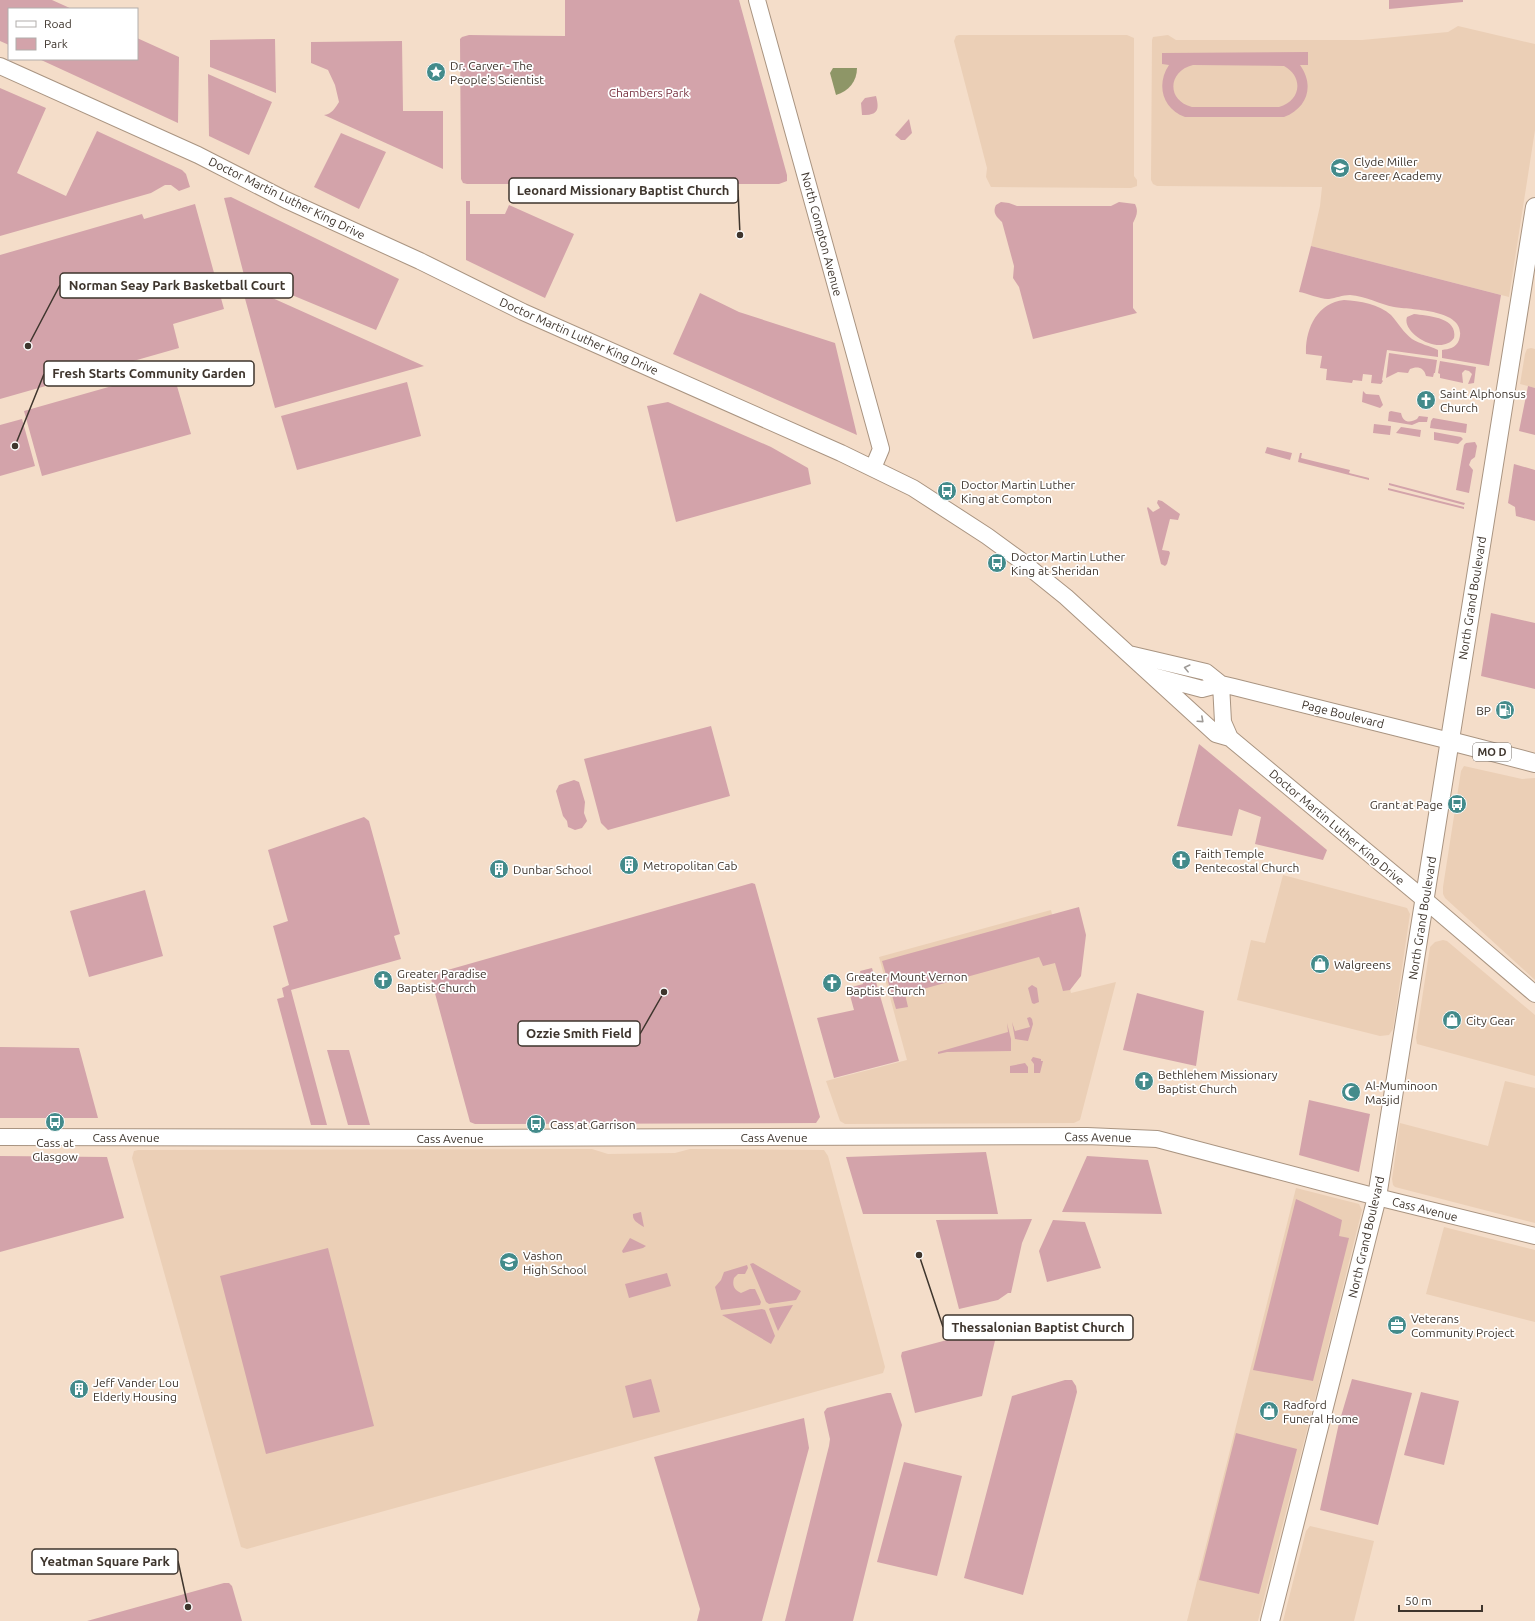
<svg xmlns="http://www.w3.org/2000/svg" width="1535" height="1621" font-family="Ubuntu,sans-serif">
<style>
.built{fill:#ebcfb6}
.green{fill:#d3a3aa;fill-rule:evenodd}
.water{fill:#8e9667}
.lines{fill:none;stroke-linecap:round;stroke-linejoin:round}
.secondary-casing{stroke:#a99481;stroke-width:18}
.primary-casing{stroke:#a99481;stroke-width:20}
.secondary{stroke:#fff;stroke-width:16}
.primary{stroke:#fff;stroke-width:18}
.oneway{stroke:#9e9a96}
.labels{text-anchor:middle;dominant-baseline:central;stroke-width:3.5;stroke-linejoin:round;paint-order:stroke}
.shield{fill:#fff;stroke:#78726c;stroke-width:1}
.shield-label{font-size:11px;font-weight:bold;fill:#3e352d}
.poi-label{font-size:12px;fill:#3e352d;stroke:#fff;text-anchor:start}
.park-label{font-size:12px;fill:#793543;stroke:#fff}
.street-label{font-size:12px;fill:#3e352d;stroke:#fff}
.leader{fill:none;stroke:#3e352d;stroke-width:1.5}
.callout-dot{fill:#3e352d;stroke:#fff;stroke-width:1.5}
.callout{fill:#fff;stroke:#3e352d;stroke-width:1.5}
.callout-label{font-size:13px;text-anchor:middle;font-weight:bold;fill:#3e352d}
</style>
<rect width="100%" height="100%" fill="#f4ddc9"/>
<path class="built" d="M 1458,26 L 1535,44 L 1535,130 L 1509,297 L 1311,246 L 1320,206 L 1322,187 L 1157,186 L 1153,184 L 1151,180 L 1152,40 L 1153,37 L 1168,35 L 1176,40 L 1362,40 L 1448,32 Z
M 959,35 L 1127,35 L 1134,38 L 1134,176 L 1137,180 L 1137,186 L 1131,188 L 991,187 L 986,177 L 987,168 L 954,41 L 956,36 Z
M 1531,348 L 1535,349 L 1535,388 L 1520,384 L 1525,354 L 1527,349 Z
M 1464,766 L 1522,779 L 1535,778 L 1535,980 L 1445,898 L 1443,894 L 1443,887 L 1461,771 Z
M 1283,875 L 1407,908 L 1410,914 L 1393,1029 L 1389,1035 L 1380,1036 L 1237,1000 L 1251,940 L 1265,943 Z
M 1051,910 L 1071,993 L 1116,982 L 1080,1120 L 1074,1123 L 845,1124 L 840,1121 L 826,1081 L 907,1060 L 879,957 Z
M 1443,940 L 1447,941 L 1535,1015 L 1535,1076 L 1417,1044 L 1416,1038 L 1430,947 L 1435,942 Z
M 1505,1081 L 1535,1088 L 1535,1223 L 1395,1187 L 1393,1185 L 1392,1179 L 1400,1123 L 1488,1146 Z
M 592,1149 L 608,1154 L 675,1153 L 690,1149 L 824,1150 L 828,1156 L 885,1367 L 883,1373 L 247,1549 L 241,1547 L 132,1158 L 134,1151 L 138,1150 Z
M 1296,1188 L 1359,1204 L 1362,1210 L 1319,1383 L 1258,1621 L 1187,1621 Z
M 1444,1227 L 1535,1250 L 1535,1322 L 1426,1294 Z
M 1310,1526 L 1374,1541 L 1354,1621 L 1283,1621 L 1306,1531 Z"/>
<path class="green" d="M 0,0 L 52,0 L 72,9 L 9,9 L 9,45 L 0,41 Z
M 565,0 L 739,0 L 787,175 L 787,181 L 779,184 L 467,184 L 463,183 L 461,179 L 460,39 L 462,37 L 469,35 L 565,36 Z
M 1389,0 L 1463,0 L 1463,2 L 1389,9 Z
M 137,38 L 179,57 L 178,123 L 39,59 L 137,59 Z
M 275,39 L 276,93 L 210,67 L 210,40 Z
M 402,41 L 403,111 L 443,111 L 443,169 L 324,115 C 332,114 335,108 339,102 L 335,85 L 328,70 L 311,63 L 311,42 Z
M 1308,52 L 1308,65 L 1300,65 C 1315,86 1307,108 1284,117 L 1185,117 C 1162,109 1156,84 1169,65 L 1162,64 L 1162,53 ZM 1193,65 L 1284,66 C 1304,77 1301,101 1279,107 L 1192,107 C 1166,100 1168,71 1193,65 Z
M 208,74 L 272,102 L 249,155 L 209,136 Z
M 0,88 L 46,108 L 17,173 L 66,196 L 97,131 L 182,170 L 186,174 L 190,187 L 179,191 L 171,185 L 165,185 L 151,193 L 0,236 Z
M 876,96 C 880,111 877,115 862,115 L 861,103 L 865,98 Z
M 909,119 L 912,133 L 905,140 L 901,140 L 895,135 Z
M 341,133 L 386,152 L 359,209 L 314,187 Z
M 231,197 L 399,279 L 376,330 L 244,275 L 224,198 Z
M 466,201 L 470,201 L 470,214 L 505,214 L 509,205 L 574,234 L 545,298 L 466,260 Z
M 1001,202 L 1009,203 L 1017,206 L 1111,206 L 1119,202 L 1135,204 C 1139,212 1136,216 1133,223 L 1133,308 L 1137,313 L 1033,339 L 1019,287 L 1013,278 L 1014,266 L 1002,222 C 997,217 992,213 996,205 Z
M 195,204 L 224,309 L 173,324 L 179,348 L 0,399 L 0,255 L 142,214 L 144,219 Z
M 1311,246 L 1501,295 L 1489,366 L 1442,358 L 1442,350 C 1449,349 1456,348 1459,340 C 1469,309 1412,310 1394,307 C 1379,304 1366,296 1350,295 C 1342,295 1336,298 1329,299 C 1322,300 1307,293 1299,292 Z
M 241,284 L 424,366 L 275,408 Z
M 700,293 L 739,312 L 835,343 L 857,435 L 673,354 Z
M 1344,300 C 1360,301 1379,304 1391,315 C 1398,323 1404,333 1412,339 C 1420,344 1430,346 1438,350 L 1438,357 L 1387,350 L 1382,380 L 1383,381 L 1381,384 L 1371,383 L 1372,375 L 1363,374 L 1362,381 L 1353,380 L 1352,383 L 1326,380 L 1327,369 L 1320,368 L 1322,356 L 1306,354 C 1305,329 1317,303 1344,300 Z
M 1414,314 C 1428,316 1458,317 1454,338 C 1441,357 1401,333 1407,317 Z
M 1389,353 L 1437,360 L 1435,373 L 1434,373 L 1433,377 L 1426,376 C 1424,367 1417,366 1410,369 L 1408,373 L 1398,372 L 1386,378 Z
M 1440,361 L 1476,367 L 1474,383 L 1468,384 L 1472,374 L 1469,371 L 1465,370 L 1462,373 L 1463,383 L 1440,378 L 1440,374 L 1438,373 Z
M 172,369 L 191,434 L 42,476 L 24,411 Z
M 407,382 L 421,436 L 297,470 L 281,416 Z
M 1528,386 L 1535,388 L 1535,435 L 1519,431 Z
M 1363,391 L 1366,394 L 1379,395 L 1383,405 L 1380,408 L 1362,402 Z
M 668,402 L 771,447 L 808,468 L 811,484 L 676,522 L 647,406 Z
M 1391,411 L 1401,413 C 1403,423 1410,423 1417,419 L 1419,416 L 1428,417 L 1427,422 L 1419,422 L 1412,425 L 1388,421 L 1389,412 Z
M 1433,418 L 1467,424 L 1466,433 L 1430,428 L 1431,421 Z
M 22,419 L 35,466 L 0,476 L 0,425 Z
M 1374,424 L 1391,426 L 1390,435 L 1373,433 Z
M 1401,427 L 1421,430 L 1420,437 L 1396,433 Z
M 1434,432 L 1461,437 L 1463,439 L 1458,444 L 1434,440 Z
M 1475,442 L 1477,446 L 1475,457 L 1471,460 L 1469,465 L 1473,470 L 1469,493 L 1456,490 L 1464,445 L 1466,443 Z
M 1267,447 L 1292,453 L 1290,460 L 1265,453 Z
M 1300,453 L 1302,453 L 1301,458 L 1350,470 L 1349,473 L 1369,478 L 1369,480 L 1298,462 Z
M 1514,464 L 1535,470 L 1535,521 L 1516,516 L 1515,507 L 1508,503 Z
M 1389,483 L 1465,503 L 1464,505 L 1389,485 Z
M 1388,488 L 1464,507 L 1464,509 L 1388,490 Z
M 1158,500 L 1162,501 L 1180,514 L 1178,520 L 1170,519 L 1162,550 L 1169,551 L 1170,553 L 1167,564 L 1165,566 L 1161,564 L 1147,508 L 1148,507 L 1153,512 L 1160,508 L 1157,503 Z
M 1491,613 L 1535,623 L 1535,689 L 1481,676 Z
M 711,726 L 730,796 L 608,830 L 601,823 L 584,759 Z
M 1199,744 L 1327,850 L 1323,860 L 1255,844 L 1261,817 L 1239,809 L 1232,836 L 1177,826 Z
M 574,780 L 579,782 L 585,802 L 584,813 L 587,821 L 582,828 L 575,830 L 568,827 L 567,821 L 563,816 L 556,791 L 559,785 Z
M 364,817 L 369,821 L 400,934 L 394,936 L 401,959 L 291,990 L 327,1125 L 311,1125 L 277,999 L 284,997 L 282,988 L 289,985 L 273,926 L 288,921 L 268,850 Z
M 752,883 L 755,884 L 820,1117 L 816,1123 L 475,1124 L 470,1122 L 430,975 Z
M 145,890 L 163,956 L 89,977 L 70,911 Z
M 1079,907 L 1086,935 L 1081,976 L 1070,990 L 1063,991 L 1055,963 L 1043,966 L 1039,957 L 905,994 L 908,1007 L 896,1009 L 882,961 Z
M 872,968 L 899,1061 L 834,1078 L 817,1018 L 854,1010 L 848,988 L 863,984 L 860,971 Z
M 1032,985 L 1037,988 L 1039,1002 L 1034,1004 L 1032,1003 L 1028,988 Z
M 1137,993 L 1204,1011 L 1196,1066 L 1123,1050 Z
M 1030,1017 L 1032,1019 L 1033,1024 L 1028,1041 L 1015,1039 L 1012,1022 L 1015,1031 L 1030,1027 L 1027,1018 Z
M 1007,1023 L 1011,1039 L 1011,1051 L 947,1052 L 938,1054 L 938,1052 L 1008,1032 Z
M 0,1047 L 79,1048 L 98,1118 L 0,1118 Z
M 327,1050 L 349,1050 L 370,1125 L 348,1125 Z
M 1033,1057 L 1041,1059 L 1041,1061 L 1043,1061 L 1040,1073 L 1034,1073 L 1034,1064 L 1031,1060 Z
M 1025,1063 L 1028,1067 L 1028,1073 L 1010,1073 L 1010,1066 Z
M 1309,1100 L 1370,1114 L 1359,1172 L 1299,1155 Z
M 986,1152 L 998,1214 L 863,1214 L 846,1157 Z
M 0,1156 L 107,1157 L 124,1218 L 0,1252 Z
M 1087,1156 L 1148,1160 L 1162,1214 L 1062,1212 Z
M 1296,1199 L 1342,1220 L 1339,1236 L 1349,1238 L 1313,1381 L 1253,1370 Z
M 641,1212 L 644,1227 C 639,1224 632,1221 633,1214 Z
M 1032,1219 L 1022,1243 L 1011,1293 L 1008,1293 L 998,1300 L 959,1309 L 936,1220 Z
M 1053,1220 L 1085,1222 L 1101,1268 L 1047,1282 L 1039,1251 Z
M 630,1238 L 646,1246 L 643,1248 L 623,1253 L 622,1251 Z
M 328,1248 L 374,1426 L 266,1454 L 220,1276 Z
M 753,1263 L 801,1291 L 796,1300 L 769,1304 L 766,1302 L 750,1264 Z
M 747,1265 L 748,1268 L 745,1274 L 738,1274 L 734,1278 C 732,1285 734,1290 741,1293 L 750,1289 L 755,1289 L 761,1302 L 760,1305 L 721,1310 L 715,1287 L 721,1280 L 724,1272 Z
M 667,1273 L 671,1286 L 629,1298 L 625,1284 Z
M 793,1305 L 778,1331 L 769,1309 L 770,1308 Z
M 762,1309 L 765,1310 L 775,1336 L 771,1344 L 722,1315 Z
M 992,1328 L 997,1332 L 982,1396 L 915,1413 L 901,1356 L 902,1352 Z
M 651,1379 L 660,1412 L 633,1418 L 625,1386 Z
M 1352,1379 L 1412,1393 L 1378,1525 L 1320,1510 L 1339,1423 Z
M 1065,1380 L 1072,1380 L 1076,1386 L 1077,1392 L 1023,1595 L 964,1578 L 1012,1396 Z
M 1421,1392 L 1459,1401 L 1444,1465 L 1404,1455 Z
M 887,1393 L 891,1393 L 902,1425 L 853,1621 L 785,1621 L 829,1446 L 830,1439 L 824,1412 L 827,1408 Z
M 804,1418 L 809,1448 L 762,1621 L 697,1621 L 700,1609 L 654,1457 Z
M 1236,1433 L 1297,1449 L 1259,1594 L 1199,1580 Z
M 904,1462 L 962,1476 L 937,1576 L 877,1562 Z
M 224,1583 L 229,1583 L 232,1586 L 242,1621 L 87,1621 Z"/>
<path class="water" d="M 833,68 L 857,68 C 857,81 849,91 836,95 L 830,73 Z"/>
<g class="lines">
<g class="secondary-casing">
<path id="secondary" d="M 757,0 L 881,449 L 873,468
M 0,66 L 198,155 L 286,200 L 420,261 L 523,312 L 841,453 L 913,488 L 987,536 L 1020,560 L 1066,597 L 1216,734 L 1230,738 L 1425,900 L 1535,994
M 1129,654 L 1206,672 L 1221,684
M 1153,676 L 1202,689 L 1221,684 L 1234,687 L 1450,741
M 1221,684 L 1223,722 L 1230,738
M 0,1137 L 465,1138 L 1087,1136 L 1157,1139 L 1377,1197 L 1535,1236"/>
</g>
<g class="primary-casing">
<path id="primary" d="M 1450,741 L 1535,763
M 1270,1621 L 1377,1197 L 1535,207"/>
</g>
<use href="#secondary" class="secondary"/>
<use href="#primary" class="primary"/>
</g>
<defs><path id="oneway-chevron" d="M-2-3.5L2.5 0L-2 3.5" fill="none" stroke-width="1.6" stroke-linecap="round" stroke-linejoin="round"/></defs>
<g class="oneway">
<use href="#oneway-chevron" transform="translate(1187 668) rotate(-166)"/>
<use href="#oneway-chevron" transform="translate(1201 720) rotate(42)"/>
</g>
<defs>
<g id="sight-disc" transform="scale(1)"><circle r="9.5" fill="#438b8b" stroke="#fff"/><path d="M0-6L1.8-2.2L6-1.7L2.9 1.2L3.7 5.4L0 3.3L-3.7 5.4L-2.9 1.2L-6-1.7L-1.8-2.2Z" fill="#fff"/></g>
<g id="school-disc" transform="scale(1)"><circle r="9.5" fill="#438b8b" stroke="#fff"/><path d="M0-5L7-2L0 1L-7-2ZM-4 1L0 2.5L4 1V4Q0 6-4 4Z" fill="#fff"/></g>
<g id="church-disc" transform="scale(1)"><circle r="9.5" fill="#438b8b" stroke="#fff"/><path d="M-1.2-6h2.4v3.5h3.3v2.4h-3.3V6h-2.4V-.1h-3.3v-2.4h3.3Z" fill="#fff"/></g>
<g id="bus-disc" transform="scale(1)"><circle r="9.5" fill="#438b8b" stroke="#fff"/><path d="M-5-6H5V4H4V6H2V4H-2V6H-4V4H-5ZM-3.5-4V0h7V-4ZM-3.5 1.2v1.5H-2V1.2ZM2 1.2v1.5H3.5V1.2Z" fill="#fff"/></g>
<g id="fuel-disc" transform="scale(1)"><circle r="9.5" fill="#438b8b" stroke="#fff"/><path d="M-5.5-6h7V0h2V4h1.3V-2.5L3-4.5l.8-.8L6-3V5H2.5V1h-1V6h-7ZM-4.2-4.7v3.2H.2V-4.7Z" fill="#fff"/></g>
<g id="building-disc" transform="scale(1)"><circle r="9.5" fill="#438b8b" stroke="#fff"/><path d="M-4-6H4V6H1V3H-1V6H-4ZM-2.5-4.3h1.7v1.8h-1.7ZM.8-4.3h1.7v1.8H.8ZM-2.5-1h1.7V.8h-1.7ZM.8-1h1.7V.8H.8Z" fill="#fff"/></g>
<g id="shop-disc" transform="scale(1)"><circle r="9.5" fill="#438b8b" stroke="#fff"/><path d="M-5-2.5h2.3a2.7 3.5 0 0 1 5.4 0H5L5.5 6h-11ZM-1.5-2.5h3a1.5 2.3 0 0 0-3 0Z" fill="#fff"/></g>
<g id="mosque-disc" transform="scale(1)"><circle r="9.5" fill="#438b8b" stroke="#fff"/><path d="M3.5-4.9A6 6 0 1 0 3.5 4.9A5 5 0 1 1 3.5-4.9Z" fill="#fff"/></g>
<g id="office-disc" transform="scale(1)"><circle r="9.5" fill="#438b8b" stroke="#fff"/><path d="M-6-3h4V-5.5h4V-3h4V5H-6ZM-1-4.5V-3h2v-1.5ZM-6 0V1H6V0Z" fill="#fff"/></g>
</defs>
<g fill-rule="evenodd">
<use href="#sight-disc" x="436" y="72"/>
<use href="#school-disc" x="1340" y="168"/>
<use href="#church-disc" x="1426" y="400"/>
<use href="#bus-disc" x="947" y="491"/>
<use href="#bus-disc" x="997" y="563"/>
<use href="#fuel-disc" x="1505" y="710"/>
<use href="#bus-disc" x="1457" y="804"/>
<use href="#church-disc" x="1181" y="860"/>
<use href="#building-disc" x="629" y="865"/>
<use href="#building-disc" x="499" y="869"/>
<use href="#shop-disc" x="1320" y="964"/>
<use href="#church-disc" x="383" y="980"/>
<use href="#church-disc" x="832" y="983"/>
<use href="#shop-disc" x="1452" y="1020"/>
<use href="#church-disc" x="1144" y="1081"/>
<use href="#mosque-disc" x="1351" y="1092"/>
<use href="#bus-disc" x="55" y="1122"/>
<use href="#bus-disc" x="536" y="1124"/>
<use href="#school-disc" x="509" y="1262"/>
<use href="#office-disc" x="1397" y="1325"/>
<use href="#building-disc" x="79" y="1389"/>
<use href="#shop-disc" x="1269" y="1411"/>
</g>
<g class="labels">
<rect class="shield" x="1473" y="743" width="38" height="18" rx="3"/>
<g class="shield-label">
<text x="1492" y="752">MO D</text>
</g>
<g class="poi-label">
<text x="450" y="65">Dr. Carver - The<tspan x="450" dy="14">People's Scientist</tspan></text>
<text x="1354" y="161">Clyde Miller<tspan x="1354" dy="14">Career Academy</tspan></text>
<text x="1440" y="393">Saint Alphonsus<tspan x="1440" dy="14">Church</tspan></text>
<text x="961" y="484">Doctor Martin Luther<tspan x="961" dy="14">King at Compton</tspan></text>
<text x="1011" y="556">Doctor Martin Luther<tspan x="1011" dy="14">King at Sheridan</tspan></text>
<text x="1491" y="710" text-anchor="end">BP</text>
<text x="1443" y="804" text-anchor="end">Grant at Page</text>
<text x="1195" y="853">Faith Temple<tspan x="1195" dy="14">Pentecostal Church</tspan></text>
<text x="643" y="865">Metropolitan Cab</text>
<text x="513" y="869">Dunbar School</text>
<text x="1334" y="964">Walgreens</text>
<text x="397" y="973">Greater Paradise<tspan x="397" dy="14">Baptist Church</tspan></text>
<text x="846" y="976">Greater Mount Vernon<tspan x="846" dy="14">Baptist Church</tspan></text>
<text x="1466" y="1020">City Gear</text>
<text x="1158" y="1074">Bethlehem Missionary<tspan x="1158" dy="14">Baptist Church</tspan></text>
<text x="1365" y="1085">Al-Muminoon<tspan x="1365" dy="14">Masjid</tspan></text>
<text x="550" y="1124">Cass at Garrison</text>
<text x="55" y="1142" text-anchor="middle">Cass at<tspan x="55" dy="14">Glasgow</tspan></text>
<text x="523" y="1255">Vashon<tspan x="523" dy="14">High School</tspan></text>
<text x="1411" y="1318">Veterans<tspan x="1411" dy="14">Community Project</tspan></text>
<text x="93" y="1382">Jeff Vander Lou<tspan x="93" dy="14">Elderly Housing</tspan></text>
<text x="1283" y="1404">Radford<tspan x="1283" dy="14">Funeral Home</tspan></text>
</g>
<g class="park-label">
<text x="649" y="92">Chambers Park</text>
</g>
<g class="street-label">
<text transform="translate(287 198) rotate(26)">Doctor Martin Luther King Drive</text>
<text transform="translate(822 234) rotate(75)">North Compton Avenue</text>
<text transform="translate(579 336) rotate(24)">Doctor Martin Luther King Drive</text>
<text transform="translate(1472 598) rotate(-81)">North Grand Boulevard</text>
<text transform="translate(1343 714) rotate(14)">Page Boulevard</text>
<text transform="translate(1337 827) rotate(40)">Doctor Martin Luther King Drive</text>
<text transform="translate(1422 918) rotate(-81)">North Grand Boulevard</text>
<text x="126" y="1137">Cass Avenue</text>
<text x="774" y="1137">Cass Avenue</text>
<text transform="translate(1098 1137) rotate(1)">Cass Avenue</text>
<text x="450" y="1138">Cass Avenue</text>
<text transform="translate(1425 1209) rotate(14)">Cass Avenue</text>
<text transform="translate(1366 1237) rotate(-77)">North Grand Boulevard</text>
</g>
</g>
<path class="leader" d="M740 235L738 190M28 346L60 285M15 446L44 374M664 992L640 1034M919 1255L943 1327M188 1607L178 1561"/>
<g class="callout-dot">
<circle cx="740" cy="235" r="4"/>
<circle cx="28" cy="346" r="4"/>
<circle cx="15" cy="446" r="4"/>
<circle cx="664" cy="992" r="4"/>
<circle cx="919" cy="1255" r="4"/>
<circle cx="188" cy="1607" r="4"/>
</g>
<g class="callout">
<rect x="509" y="178" width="229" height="25" rx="4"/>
<rect x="60" y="273" width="233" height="25" rx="4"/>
<rect x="44" y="361" width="210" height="25" rx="4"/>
<rect x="518" y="1021" width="122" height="25" rx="4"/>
<rect x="943" y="1315" width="190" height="25" rx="4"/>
<rect x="32" y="1549" width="146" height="25" rx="4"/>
</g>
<g class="callout-label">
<text x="623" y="195">Leonard Missionary Baptist Church</text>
<text x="177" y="290">Norman Seay Park Basketball Court</text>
<text x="149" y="378">Fresh Starts Community Garden</text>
<text x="579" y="1038">Ozzie Smith Field</text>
<text x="1038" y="1332">Thessalonian Baptist Church</text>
<text x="105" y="1566">Yeatman Square Park</text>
</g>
<rect x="8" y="8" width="130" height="52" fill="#ffffff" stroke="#b2aeab"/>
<rect x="16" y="21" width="20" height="6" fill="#ffffff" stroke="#b2aeab"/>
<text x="44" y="28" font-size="12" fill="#3e352d">Road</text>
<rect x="16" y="38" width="20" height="12" fill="#d3a3aa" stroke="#b2aeab"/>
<text x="44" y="48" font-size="12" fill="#3e352d">Park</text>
<path d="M1399 1605v6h83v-6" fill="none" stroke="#3e352d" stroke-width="2"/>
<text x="1405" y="1605" font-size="12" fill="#3e352d" stroke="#ffffff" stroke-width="3" paint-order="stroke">50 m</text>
</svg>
